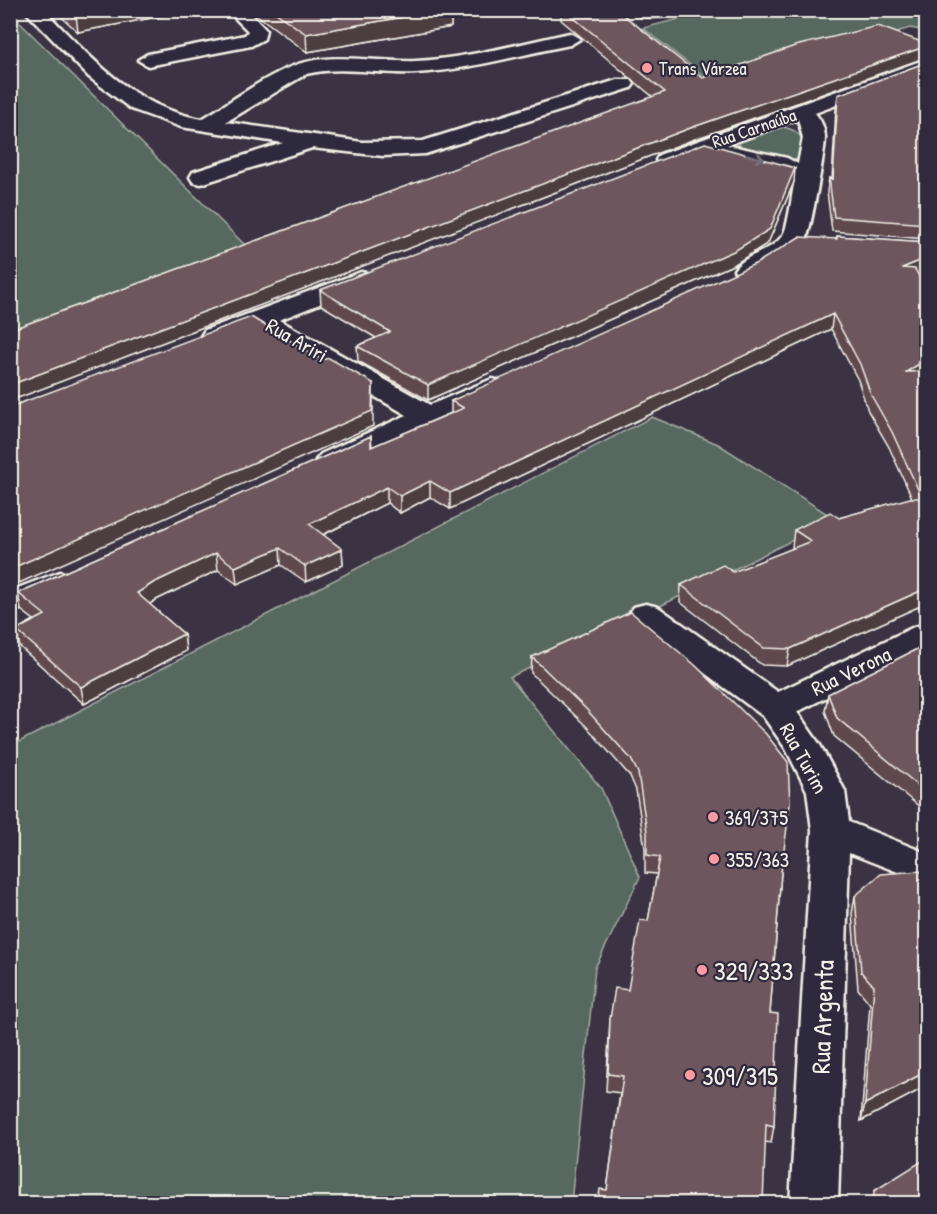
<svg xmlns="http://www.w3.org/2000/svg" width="937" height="1214" font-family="'Patrick Hand',sans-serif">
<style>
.green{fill:#576860;stroke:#a6aca4;stroke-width:1.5}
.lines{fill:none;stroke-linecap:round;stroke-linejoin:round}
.minor-casing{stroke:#f4f1e8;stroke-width:5}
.minor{fill:#2f2a3d;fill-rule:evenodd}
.wall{fill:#5e4a50;stroke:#f4f1e8;stroke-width:1.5}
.shaded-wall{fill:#4c3c41;stroke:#f4f1e8;stroke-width:1.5}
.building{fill:#6d565d;stroke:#f4f1e8;stroke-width:1.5}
.oneway{stroke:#747079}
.poi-dot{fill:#ff9aa2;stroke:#2f2a3d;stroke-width:2}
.labels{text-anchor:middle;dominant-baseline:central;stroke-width:4.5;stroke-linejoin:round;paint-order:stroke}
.far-poi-label{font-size:18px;fill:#f4f1e8;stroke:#2f2a3d;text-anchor:start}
.far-street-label{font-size:18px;fill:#f4f1e8;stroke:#2f2a3d}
.street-label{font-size:21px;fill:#f4f1e8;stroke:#2f2a3d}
.poi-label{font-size:21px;fill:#f4f1e8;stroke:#2f2a3d;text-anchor:start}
.near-poi-label{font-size:26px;fill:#f4f1e8;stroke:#2f2a3d;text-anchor:start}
.near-street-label{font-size:26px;fill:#f4f1e8;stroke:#2f2a3d}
</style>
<rect width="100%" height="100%" fill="#3b3343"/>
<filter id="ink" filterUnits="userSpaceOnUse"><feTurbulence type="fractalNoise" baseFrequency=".0167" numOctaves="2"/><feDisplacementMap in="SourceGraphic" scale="12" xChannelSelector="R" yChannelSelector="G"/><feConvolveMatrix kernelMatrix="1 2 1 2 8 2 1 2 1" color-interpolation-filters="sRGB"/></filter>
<g filter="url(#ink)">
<path class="green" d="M 711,11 L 926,11 L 926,31 L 910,28 L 717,86 L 643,28 Z
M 11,14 L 255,255 L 11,346 Z
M 783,127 C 796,130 802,134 805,148 L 797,160 L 778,160 L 735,148 L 741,142 Z
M 652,417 L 718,444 L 835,519 L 616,628 L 510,677 L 601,788 L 640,877 L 595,968 L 571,1203 L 11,1203 L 10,934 L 15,925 L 10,924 L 11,746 Z"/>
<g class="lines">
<g class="minor-casing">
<path id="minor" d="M 24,10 L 44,10 C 90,57 134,108 202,119 C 227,104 267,75 293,66 C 333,51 375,63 416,61 C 468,58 519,44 570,33 L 580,39 L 570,45 C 519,55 468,70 416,73 C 379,75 343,65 306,74 L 226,122 L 362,142 L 423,141 L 617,80 L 631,80 L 634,84 L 631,88 L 425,154 L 383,156 L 312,148 L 201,184 L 193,182 L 190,177 L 193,172 L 283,143 L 181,127 L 131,109 L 89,77 Z
M 227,10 L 247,10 L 266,30 L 264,39 L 251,46 L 148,66 L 138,60 L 148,54 L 245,35 L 248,31 Z
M 629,10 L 676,10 C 668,19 637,19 629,10 Z
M 926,59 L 926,72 L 815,113 C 821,120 825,129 825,138 C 825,150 811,227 807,237 C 799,254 754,280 737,275 L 734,270 C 745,254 772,252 783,235 C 789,225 792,192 795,180 C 777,171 723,152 704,154 C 688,155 676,169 659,165 L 656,160 L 659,155 ZM 798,119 L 803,138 L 798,164 L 787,158 L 727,145 Z
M 361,272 L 370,274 L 373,279 L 370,284 L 279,320 L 430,405 L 492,379 L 502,381 L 506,387 L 502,393 L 331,469 L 321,466 L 316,460 L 321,454 L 407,415 L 257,329 L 223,342 L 214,344 L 205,342 L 201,336 L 205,330 Z
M 60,572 L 71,575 L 76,582 L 71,589 L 10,613 L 10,591 Z
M 646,604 L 658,607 L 778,692 L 914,627 L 926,624 L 926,647 L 797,712 L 820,745 L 845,791 L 849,822 L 926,853 L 926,883 L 849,853 L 838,1204 L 790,1204 L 812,830 L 807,791 L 786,749 L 763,716 L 634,621 L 629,614 L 634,607 Z"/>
</g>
<use href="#minor" class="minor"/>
</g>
<path class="wall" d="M 54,10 L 193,10 L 78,32 Z
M 250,10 L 451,10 L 451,27 L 307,52 Z
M 561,10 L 617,10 L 703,78 L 927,44 L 927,57 L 692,140 L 10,401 L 10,330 L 653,97 L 561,20 Z
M 927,62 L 927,271 L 918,275 L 927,603 L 787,666 L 762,665 L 680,602 L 681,585 L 733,572 L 794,548 L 792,547 L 794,530 L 912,498 L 889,447 L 868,411 L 858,380 L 831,329 L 450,509 L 430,497 L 400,513 L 387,503 L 323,535 L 342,549 L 343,565 L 306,582 L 281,565 L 237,584 L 218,570 L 156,600 L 149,604 L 184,634 L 186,651 L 84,704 L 20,647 L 16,630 L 34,620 L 21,610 L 18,593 L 371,436 L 372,447 L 451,413 L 451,401 L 836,239 L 837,236 L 926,242 L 926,239 L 832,231 L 827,192 L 829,178 L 832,179 L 836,108 L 838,95 Z
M 794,182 L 768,243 L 735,264 L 428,400 L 358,361 L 357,346 L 376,338 L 321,305 L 320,290 Z
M 927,644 L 927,813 L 834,736 L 825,711 L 828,694 Z
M 532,657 L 781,873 L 770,1013 L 774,1126 L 771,1143 L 765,1142 L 607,1190 L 620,1093 L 606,1091 L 610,1019 L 628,990 L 648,921 L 657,874 L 645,873 L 645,849 L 636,790 L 630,776 L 586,726 L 531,673 Z
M 927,877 L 927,1086 L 861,1121 L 870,1004 L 858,989 L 852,913 L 855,896 Z"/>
<path class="shaded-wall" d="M 99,10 L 193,10 L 78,32 L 76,15 Z
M 444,10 L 451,10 L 451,27 L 307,52 L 306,34 Z
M 927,46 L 927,57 L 692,140 L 10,401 L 10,385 L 693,127 Z
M 795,168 L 794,182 L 768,243 L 735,264 L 428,400 L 428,385 Z
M 927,258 L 927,271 L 899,283 L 902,268 Z
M 833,314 L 831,329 L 450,509 L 450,493 Z
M 927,359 L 927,373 L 906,372 Z
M 373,383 L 373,426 L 10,587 L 10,569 Z
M 430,481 L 430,497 L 400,513 L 400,496 Z
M 387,487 L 387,503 L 310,541 L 309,524 Z
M 280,548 L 281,565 L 237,584 L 235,567 Z
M 342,549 L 343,565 L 306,582 L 305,566 Z
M 216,553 L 218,570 L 156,600 L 140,610 L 137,593 L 153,583 Z
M 927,588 L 927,603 L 787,666 L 790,649 Z
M 184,634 L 186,651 L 84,704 L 81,687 Z
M 927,1071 L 927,1086 L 861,1121 L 865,1104 Z"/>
<path class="building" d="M 71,10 L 99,10 L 76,15 Z
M 272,10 L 444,10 L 306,34 Z
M 564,10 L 617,10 L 703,78 L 795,46 L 878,26 L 927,44 L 927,46 L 693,127 L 10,385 L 10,330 L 665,92 Z
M 927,62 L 927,224 L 834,217 L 829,178 L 833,179 L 838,95 Z
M 705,143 L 795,168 L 770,229 L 736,250 L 428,385 L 357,346 L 390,332 L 320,290 Z
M 837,236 L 927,242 L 927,258 L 902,268 L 915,269 L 927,292 L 927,359 L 906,372 L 927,371 L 927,588 L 790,649 L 764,648 L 681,585 L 723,565 L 733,572 L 811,541 L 794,530 L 830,512 L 839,518 L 910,498 L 922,498 L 892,432 L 871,395 L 860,364 L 833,314 L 450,493 L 430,481 L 400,496 L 387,487 L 309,524 L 342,549 L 305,566 L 280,548 L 235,567 L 216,553 L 153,583 L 137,593 L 184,634 L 81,687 L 16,630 L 45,615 L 18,593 L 371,436 L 371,447 L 464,408 L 451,401 L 757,263 L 799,237 L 837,239 Z
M 251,317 L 322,360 L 329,358 L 373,383 L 372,411 L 10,569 L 10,407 Z
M 631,612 L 695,665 L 766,734 L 788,762 L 790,804 L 781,873 L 770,1013 L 778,1014 L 774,1126 L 766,1124 L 763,1203 L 598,1203 L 600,1189 L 607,1190 L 623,1076 L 608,1074 L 610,1019 L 615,988 L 628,990 L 640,920 L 648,921 L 660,857 L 647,855 L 647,832 L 638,773 L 631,759 L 586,709 L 532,657 Z
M 927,644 L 927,793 L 837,718 L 828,694 Z
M 920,871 L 927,877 L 927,1071 L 865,1104 L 874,986 L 861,972 L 855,896 L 881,874 Z
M 927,1158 L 927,1203 L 873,1203 L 874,1191 Z"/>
<defs><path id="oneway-shaft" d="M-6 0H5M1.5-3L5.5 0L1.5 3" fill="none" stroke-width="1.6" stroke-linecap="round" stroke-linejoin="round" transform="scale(1.5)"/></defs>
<use class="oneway" href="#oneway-shaft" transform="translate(755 157) rotate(14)"/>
</g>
<g class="poi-dot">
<circle cx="647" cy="68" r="6"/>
<circle cx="713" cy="817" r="6"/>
<circle cx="714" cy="859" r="6"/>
<circle cx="702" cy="970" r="6"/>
<circle cx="690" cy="1075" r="6"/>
</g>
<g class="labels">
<g class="far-poi-label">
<text x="659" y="68">Trans Várzea</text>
</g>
<g class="far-street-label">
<text transform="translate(754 128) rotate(-19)">Rua Carnaúba</text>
</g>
<g class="street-label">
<text transform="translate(297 340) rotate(30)">Rua Ariri</text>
<text transform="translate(851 671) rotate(-26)">Rua Verona</text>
<text transform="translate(804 758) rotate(61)">Rua Turim</text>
</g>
<g class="poi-label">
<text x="725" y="817">369/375</text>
<text x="726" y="859">355/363</text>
</g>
<g class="near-poi-label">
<text x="714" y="970">329/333</text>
<text x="702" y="1075">309/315</text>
</g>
<g class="near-street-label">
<text transform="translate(822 1017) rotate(-88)">Rua Argenta</text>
</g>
</g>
<rect width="937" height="1214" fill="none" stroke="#2f2a3d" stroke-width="36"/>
<rect x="18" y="18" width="901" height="1178" fill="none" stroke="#f4f1e8" stroke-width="2" filter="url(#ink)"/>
</svg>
